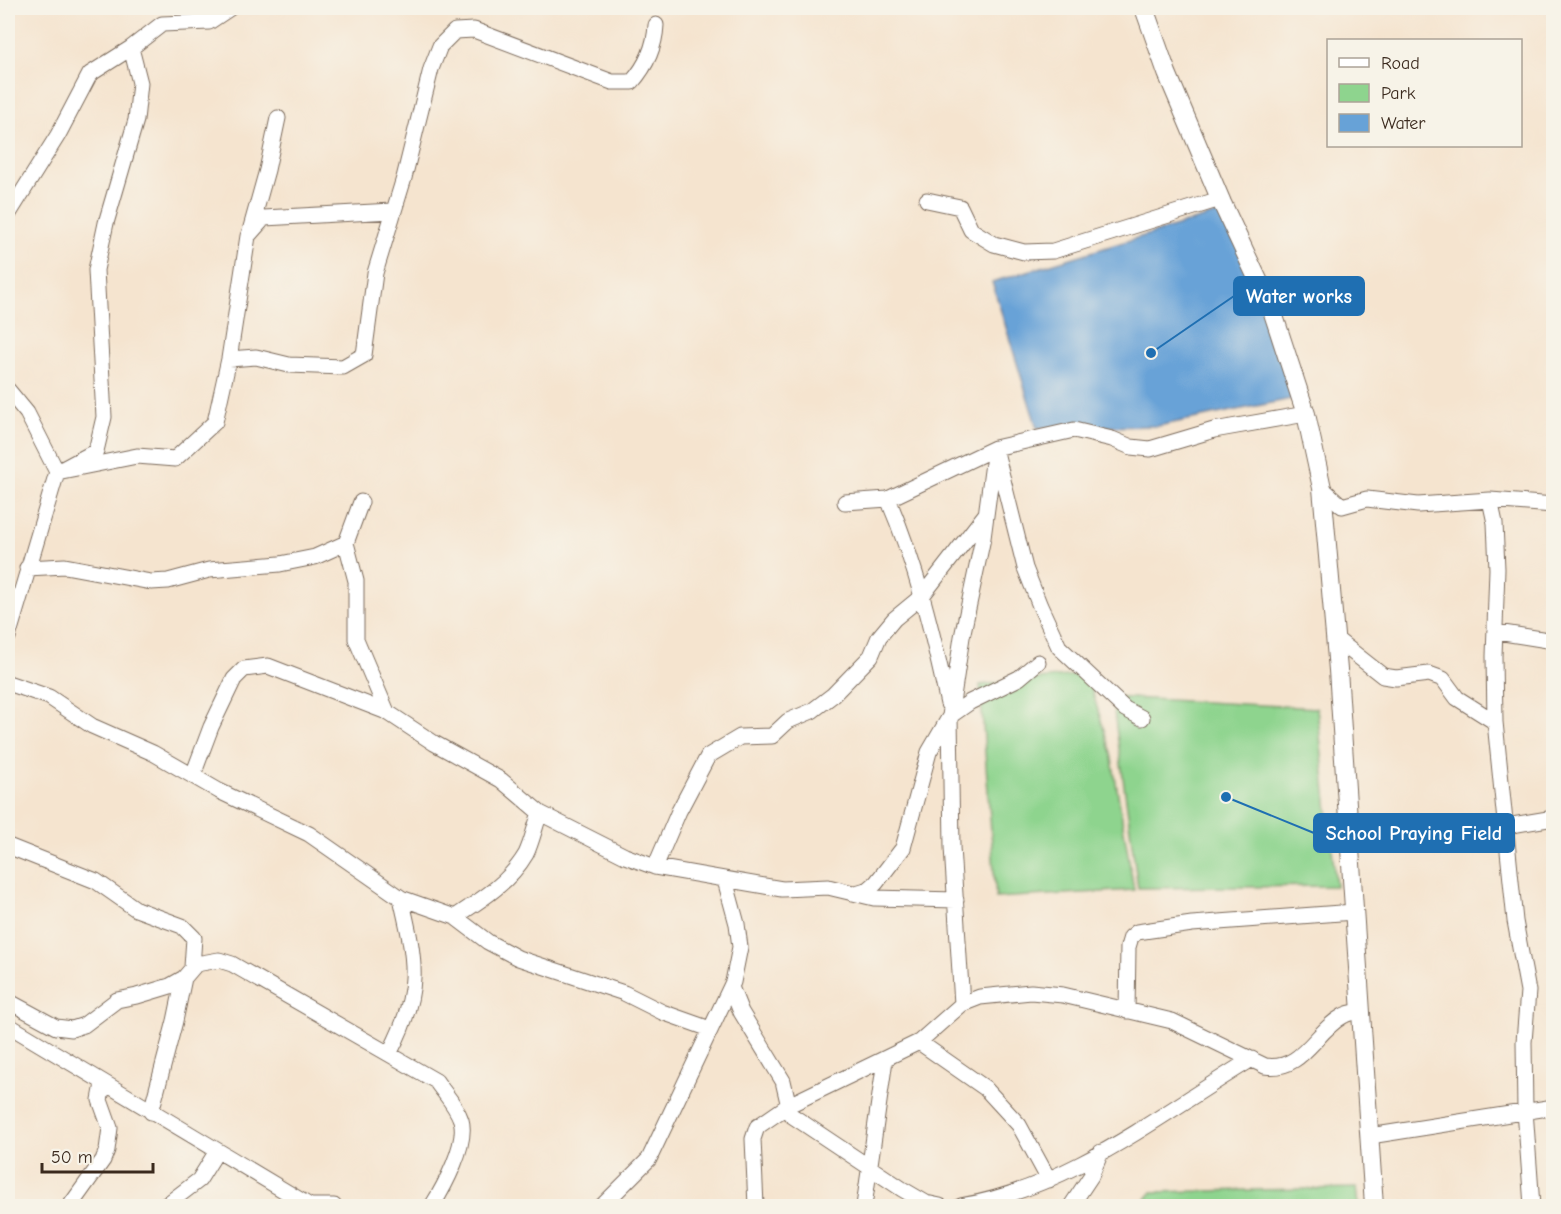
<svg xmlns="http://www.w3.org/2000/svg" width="1561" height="1214" font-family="'Comic Neue',sans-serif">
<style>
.green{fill:#8ed48e;stroke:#647f56;stroke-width:1.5}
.water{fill:#67a2d7;stroke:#51667a;stroke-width:1.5}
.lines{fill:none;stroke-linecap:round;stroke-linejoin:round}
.minor-casing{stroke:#7c6b5c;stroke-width:17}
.tertiary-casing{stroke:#7c6b5c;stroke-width:20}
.minor{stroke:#fff;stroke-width:15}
.tertiary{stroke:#fff;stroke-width:18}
.leader{fill:none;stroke:#1f6fb2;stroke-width:2}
.callout-dot{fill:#1f6fb2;stroke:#f7f3e8;stroke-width:2}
.callout{fill:#1f6fb2;stroke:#1f6fb2;stroke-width:2}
.callout-label{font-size:20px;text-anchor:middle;font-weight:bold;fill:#fff}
</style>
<rect width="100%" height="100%" fill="#f7f3e8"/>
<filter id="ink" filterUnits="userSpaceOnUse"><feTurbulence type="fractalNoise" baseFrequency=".0167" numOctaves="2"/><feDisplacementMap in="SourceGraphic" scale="12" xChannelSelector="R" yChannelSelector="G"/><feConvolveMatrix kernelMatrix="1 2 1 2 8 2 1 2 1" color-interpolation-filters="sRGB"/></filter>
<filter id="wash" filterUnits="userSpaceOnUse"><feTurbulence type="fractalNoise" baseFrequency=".008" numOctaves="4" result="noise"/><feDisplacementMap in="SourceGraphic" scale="24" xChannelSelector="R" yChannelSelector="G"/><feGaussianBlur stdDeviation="1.35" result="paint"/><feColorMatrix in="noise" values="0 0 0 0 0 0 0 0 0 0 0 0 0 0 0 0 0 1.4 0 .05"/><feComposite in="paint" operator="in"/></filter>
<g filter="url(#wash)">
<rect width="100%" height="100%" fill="#f5e4cf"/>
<path class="green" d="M 1087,674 L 1111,753 L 1134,890 L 996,898 L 980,685 Z
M 1112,697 L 1317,708 L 1336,886 L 1138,888 Z
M 1357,1188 L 1359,1206 L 1140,1206 L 1152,1192 Z"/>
<path class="water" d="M 1226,211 L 1301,397 L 1158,426 L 1037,428 L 992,282 Z"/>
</g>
<g filter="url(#ink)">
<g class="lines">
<g class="minor-casing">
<path id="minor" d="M 230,8 L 209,22 L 162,24 L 131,48 L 140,83 L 136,120 L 106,223 L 96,270 L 104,417 L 96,451 L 57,472 L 137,456 L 175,459 L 215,422 L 229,359 L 256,357 L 289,365 L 343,367 L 364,355 L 375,273 L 404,178 L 431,69 L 440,46 L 455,31 L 474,30 L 612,82 L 632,82 C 646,66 655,46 656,25
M 927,200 L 960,207 L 971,230 L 994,244 L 1024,252 L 1053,251 L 1220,199
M 8,215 L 58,135 L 90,74 L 131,48
M 250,231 L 267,170 L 278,118
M 229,359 L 248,236 L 264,218 L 392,211
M 8,390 L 27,413 L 57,472 L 8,637
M 1322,488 L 1342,506 L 1367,499 L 1418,505 L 1490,500 L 1495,523 L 1497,569 L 1494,656 L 1495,722 L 1515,921 L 1528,991 L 1524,1042 L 1525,1110 L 1532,1206
M 888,499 C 916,564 933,634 948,704
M 1490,500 L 1554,505
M 845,502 L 888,499 L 995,448 L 1025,568 L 1040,606 L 1059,647 L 1125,709 L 1142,718
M 346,543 L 356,581 L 356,639 L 387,712
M 27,568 L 65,566 L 151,582 L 168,581 L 209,570 L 280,564 L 315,557 L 346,543 L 361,502
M 1497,632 L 1554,641
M 1336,639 L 1383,676 L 1396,678 L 1429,674 L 1443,679 L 1457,698 L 1495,722
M 8,683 L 49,697 L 92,726 L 153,753 L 219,791 L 309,834 L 401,898 L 455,917 L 488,942 L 518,958 L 624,993 L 662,1012 L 710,1029
M 193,775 L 211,727 L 234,679 L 244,669 L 268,666 L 387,712 L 434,743 L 501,780 L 540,813 L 625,856 L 655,867 L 782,889 L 828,887 L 874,898 L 956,900
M 1506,826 L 1554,818
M 8,846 L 96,881 L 136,909 L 182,926 L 194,938 L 192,967
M 655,867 L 679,811 L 708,756 L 740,737 L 772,736 L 788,721 L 812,711 L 833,695 L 871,656 L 879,637 L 894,619 L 922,596 L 985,515
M 856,893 L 869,889 L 876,883 L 903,848 L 929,752 L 950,716 L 970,702 L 1019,678 L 1038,662
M 455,917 C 481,900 509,883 526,854 C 532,842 535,826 540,813
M 731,987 L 741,1012 L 783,1081 L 791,1115 L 902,1189 L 926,1203 L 940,1206
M 8,1001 L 56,1027 L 72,1029 L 84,1025 L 117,1000 L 137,996 L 170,986 L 184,978
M 962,1004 L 952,847 L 950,716 L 962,637 L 983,538 L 995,448 L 1074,430 L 1112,439 L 1131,447 L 1150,449 L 1214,430 L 1306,414
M 1127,1011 L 1128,947 L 1131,937 L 1137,932 L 1192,924 L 1354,912
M 8,1025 L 310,1206
M 919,1042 L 985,1088 L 1019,1125 L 1049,1180
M 390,1052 C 422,991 416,962 401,898
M 151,1112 L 175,1021 L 184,978 L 196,964 L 219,960 L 232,964 L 436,1081 C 444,1093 456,1105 461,1120 C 468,1143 444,1187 432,1206
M 1370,1136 L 1554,1107
M 70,1206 L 103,1160 L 107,1150 L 110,1128 L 100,1100 L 103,1084
M 165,1206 L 199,1180 L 217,1151
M 310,1206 L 334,1206
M 602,1206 L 649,1159 L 733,982 L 740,947 L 737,924 L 725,880
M 756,1206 L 753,1139 L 757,1127 L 789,1105 L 919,1042 L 962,1004 L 980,997 L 1031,992 L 1063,995 L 1172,1021 L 1265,1066 C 1302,1072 1315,1031 1343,1016 C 1348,1013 1355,1012 1361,1011
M 864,1206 L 885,1060
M 961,1206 C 1069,1188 1159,1115 1252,1059
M 1071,1206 L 1091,1176 L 1101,1152"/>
</g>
<g class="tertiary-casing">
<path id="tertiary" d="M 1144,8 L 1167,73 L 1222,203 L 1272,310 L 1306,414 L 1322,488 L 1338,670 L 1374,1206"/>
</g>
<use href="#minor" class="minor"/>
<use href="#tertiary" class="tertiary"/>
</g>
</g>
<path class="leader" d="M1151 353L1234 296M1226 797L1314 833"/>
<g class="callout-dot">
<circle cx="1151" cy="353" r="6"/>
<circle cx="1226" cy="797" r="6"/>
</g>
<g class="callout">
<rect x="1234" y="277" width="130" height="38" rx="6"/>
<rect x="1314" y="814" width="200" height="38" rx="6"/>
</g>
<g class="callout-label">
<text x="1299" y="303">Water works</text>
<text x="1414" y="840">School Praying Field</text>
</g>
<rect width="1561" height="1214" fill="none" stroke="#f7f3e8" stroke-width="30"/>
<rect x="1327" y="39" width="195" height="108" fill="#f7f3e8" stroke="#aca397" stroke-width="1.5"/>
<rect x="1339" y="58" width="30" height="9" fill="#ffffff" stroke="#aca397" stroke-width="1.5"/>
<text x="1381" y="69" font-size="18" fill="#3b2a1e">Road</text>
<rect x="1339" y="84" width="30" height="18" fill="#8ed48e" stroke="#aca397" stroke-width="1.5"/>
<text x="1381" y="99" font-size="18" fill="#3b2a1e">Park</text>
<rect x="1339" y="114" width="30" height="18" fill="#67a2d7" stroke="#aca397" stroke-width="1.5"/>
<text x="1381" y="129" font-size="18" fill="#3b2a1e">Water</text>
<path d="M42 1163v9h111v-9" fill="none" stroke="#3b2a1e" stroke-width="3"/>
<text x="51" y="1163" font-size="18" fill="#3b2a1e" stroke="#f7f3e8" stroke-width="4.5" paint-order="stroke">50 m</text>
</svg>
